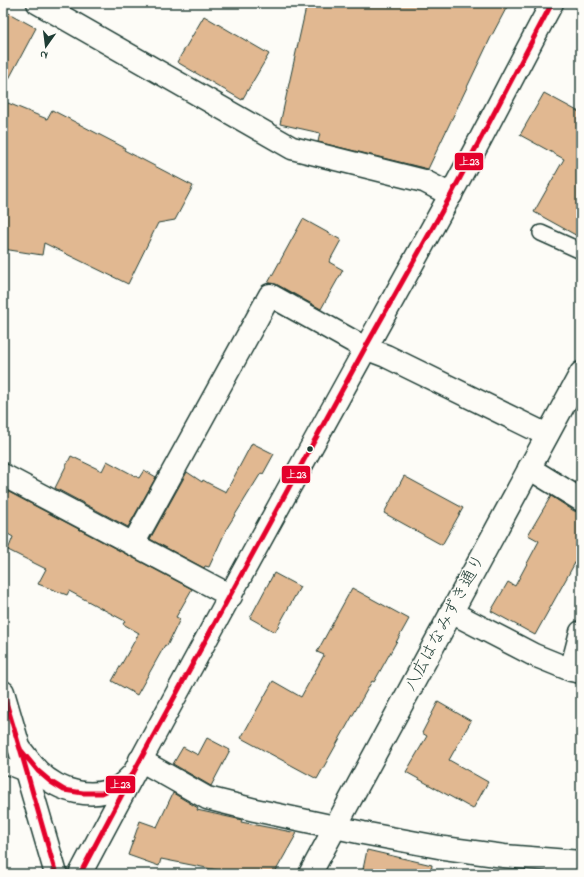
<svg xmlns="http://www.w3.org/2000/svg" width="584" height="877" font-family="'Indie Flower','Klee One',sans-serif">
<style>
.building{fill:#e1b891;stroke:#1f3d34}
.lines{fill:none;stroke-linecap:round;stroke-linejoin:round}
.service-casing{stroke:#1f3d34;stroke-width:18}
.minor-casing{stroke:#1f3d34;stroke-width:25}
.tertiary-casing{stroke:#1f3d34;stroke-width:25}
.secondary-casing{stroke:#1f3d34;stroke-width:25}
.service{stroke:#fdfcf7;stroke-width:15}
.minor{stroke:#fdfcf7;stroke-width:22}
.tertiary{stroke:#fdfcf7;stroke-width:22}
.secondary{stroke:#fdfcf7;stroke-width:22}
.bus-1-casing{stroke:#fdfcf7;stroke-width:8}
.bus-1{stroke:#e4002b;stroke-width:5}
.bus-dot{fill:#1f3d34;stroke:#fdfcf7;stroke-width:1.5}
.labels{text-anchor:middle;dominant-baseline:central;stroke-width:3;stroke-linejoin:round;paint-order:stroke}
.street-label{font-size:17px;fill:#1f3d34;stroke:#fdfcf7}
.line-badge{stroke:#fdfcf7;stroke-width:1.5}
.badge-label{font-size:11px;text-anchor:middle;font-weight:bold;fill:#fff}
</style>
<rect width="100%" height="100%" fill="#fdfcf7"/>
<filter id="ink" filterUnits="userSpaceOnUse"><feTurbulence type="fractalNoise" baseFrequency=".025" numOctaves="2"/><feDisplacementMap in="SourceGraphic" scale="8" xChannelSelector="R" yChannelSelector="G"/><feConvolveMatrix kernelMatrix="1 2 1 2 8 2 1 2 1" color-interpolation-filters="sRGB"/></filter>
<g filter="url(#ink)">
<path class="building" d="M 307,3 L 509,3 L 491,37 L 428,169 L 318,142 L 320,133 L 280,124 Z
M 3,10 L 36,28 L 3,90 Z
M 204,16 L 269,54 L 242,100 L 177,62 Z
M 544,93 L 581,113 L 581,238 L 534,212 L 564,159 L 520,135 Z
M 3,101 L 47,119 L 52,110 L 125,148 L 124,150 L 193,186 L 175,220 L 158,223 L 128,284 L 44,243 L 42,255 L 3,249 Z
M 303,219 L 341,240 L 329,262 L 343,270 L 321,309 L 276,284 L 268,283 Z
M 252,443 L 274,454 L 263,474 L 261,473 L 227,528 L 209,567 L 205,566 L 204,568 L 150,539 L 187,472 L 202,482 L 203,480 L 208,483 L 226,492 Z
M 71,456 L 102,471 L 107,461 L 139,478 L 144,470 L 156,477 L 128,527 L 55,488 Z
M 404,476 L 463,508 L 442,545 L 384,513 Z
M 3,489 L 192,589 L 176,617 L 180,619 L 167,646 L 165,645 L 137,695 L 112,681 L 139,633 L 123,624 L 125,621 L 69,591 L 67,595 L 38,584 L 46,569 L 8,550 L 13,537 L 3,531 Z
M 551,496 L 574,511 L 581,512 L 581,552 L 535,635 L 491,611 L 508,582 L 515,586 L 539,541 L 528,535 Z
M 274,573 L 300,587 L 275,632 L 250,618 Z
M 352,588 L 409,619 L 374,682 L 372,681 L 317,779 L 241,738 L 273,681 L 301,697 L 324,655 L 317,652 Z
M 438,702 L 471,721 L 449,760 L 488,782 L 473,809 L 406,772 L 427,736 L 422,733 Z
M 207,738 L 230,750 L 211,786 L 173,764 L 183,747 L 198,755 Z
M 173,793 L 198,808 L 197,810 L 242,820 L 241,822 L 297,833 L 274,874 L 222,874 L 222,871 L 161,859 L 159,866 L 128,855 L 140,821 L 157,827 Z
M 367,850 L 432,865 L 431,874 L 362,874 Z"/>
<g class="lines">
<g class="service-casing">
<path id="service" d="M 541,233 L 581,251
M 3,765 L 28,775"/>
</g>
<g class="minor-casing">
<path id="minor" d="M 38,3 L 292,148 L 424,181 L 451,195
M 529,468 L 581,500
M 3,475 L 231,596
M 133,544 L 270,295 L 365,348 L 386,356 L 547,435
M 451,612 L 534,655 L 571,670 L 581,672
M 571,670 L 581,632
M 140,760 L 207,798 L 255,810 L 363,833 L 444,848 L 504,856 L 581,862"/>
</g>
<g class="tertiary-casing">
<path id="tertiary" d="M 20,749 C 26,756 31,764 38,771 C 59,792 93,801 120,786 C 124,783 128,779 131,776
M 80,874 C 201,645 327,419 452,192 C 486,130 518,66 552,3
M 310,874 L 581,373"/>
</g>
<g class="secondary-casing">
<path id="secondary" d="M 3,692 L 56,874"/>
</g>
<use href="#service" class="service"/>
<use href="#minor" class="minor"/>
<use href="#tertiary" class="tertiary"/>
<use href="#secondary" class="secondary"/>
<g class="bus-1-casing">
<path id="bus-1" d="M 3,692 L 20,749 L 38,771 L 51,782 L 64,790 L 83,793 L 102,793 L 120,785 L 132,775 L 365,348 L 451,195 L 552,3
M 20,748 L 56,874
M 80,874 L 137,766"/>
</g>
<use href="#bus-1" class="bus-1"/>
</g>
</g>
<circle class="bus-dot" cx="310" cy="449" r="3.5"/>
<g class="labels">
<g class="street-label">
<text transform="translate(445 623) rotate(-62)">八広はなみずき通り</text>
</g>
</g>
<g class="line-badge">
<rect x="454" y="152" width="30" height="19" rx="4" fill="#e4002b"/>
<rect x="281" y="465" width="30" height="19" rx="4" fill="#e4002b"/>
<rect x="105" y="775" width="31" height="19" rx="4" fill="#e4002b"/>
</g>
<g class="badge-label">
<text x="469" y="165">上23</text>
<text x="296" y="478">上23</text>
<text x="120" y="788">上23</text>
</g>
<rect width="584" height="877" fill="none" stroke="#fdfcf7" stroke-width="16"/>
<rect x="8" y="8" width="568" height="861" fill="none" stroke="#1f3d34" stroke-width="1.5" filter="url(#ink)"/>
<g transform="translate(46 46) rotate(194)" stroke="#fdfcf7" stroke-width="3" paint-order="stroke">
<path d="M0-3L7 15L0 10L-7 15Z" fill="#1f3d34"/>
<text y="-6" font-size="11" font-weight="bold" text-anchor="middle" fill="#1f3d34">N</text>
</g>
</svg>
